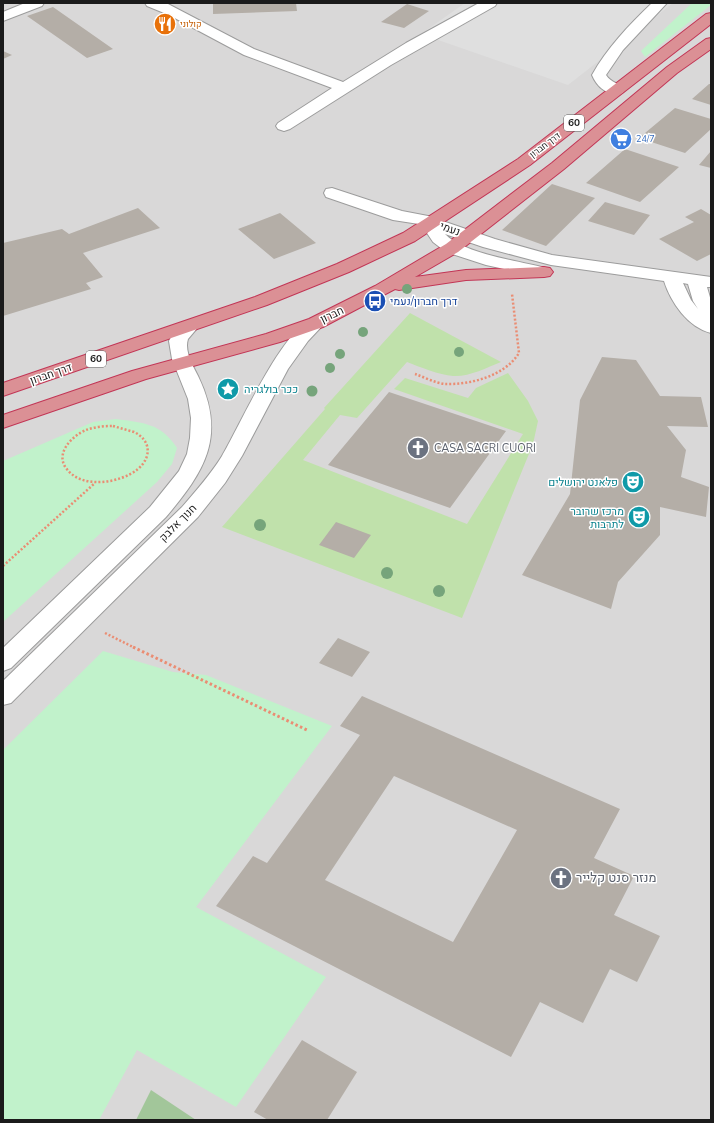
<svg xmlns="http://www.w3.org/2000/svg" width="714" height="1123" font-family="'Nunito Sans',Heebo,sans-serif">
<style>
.residential{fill:#d9d8d8}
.grass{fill:#c0e1ab}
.forest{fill:#a2c69a}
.park{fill:#c1f2cb}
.parking{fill:#dfdfdf}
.building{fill:#b4aea7;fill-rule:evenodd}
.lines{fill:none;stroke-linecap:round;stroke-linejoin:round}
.minor-casing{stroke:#9c9c9c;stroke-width:2}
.highway-casing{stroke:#c23656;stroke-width:2}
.path-far1{stroke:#ea8d73;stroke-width:2.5;stroke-dasharray:2 2;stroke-linecap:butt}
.path{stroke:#ea8d73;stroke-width:3;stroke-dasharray:2.5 2.5;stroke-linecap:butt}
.minor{fill:#fff;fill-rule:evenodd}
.highway{fill:#db9095;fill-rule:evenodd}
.tree{fill:#76a47b}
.labels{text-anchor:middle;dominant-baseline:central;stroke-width:3;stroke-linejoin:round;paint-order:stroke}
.far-food-label{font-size:9px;fill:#c56008;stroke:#fff;text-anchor:start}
.far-shop-label{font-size:9px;fill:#366cbe;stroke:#fff;text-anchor:start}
.far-street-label{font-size:9px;fill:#1b1b1b;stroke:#fff}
.shield{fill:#fff;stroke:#5f5f5f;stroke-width:1}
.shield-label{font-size:10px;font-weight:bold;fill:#1b1b1b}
.street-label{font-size:11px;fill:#1b1b1b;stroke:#fff}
.transit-label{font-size:11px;fill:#164399;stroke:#fff;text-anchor:start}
.culture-label{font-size:11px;fill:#0d838f;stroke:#fff;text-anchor:end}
.worship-label{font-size:11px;fill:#5b616d;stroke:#fff;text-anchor:start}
.near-worship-label{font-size:13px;fill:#5b616d;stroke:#fff;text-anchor:start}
</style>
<rect width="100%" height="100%" fill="#ebe9e1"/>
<path class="residential" d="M 3,3 L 711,3 L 711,1120 L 3,1120 Z"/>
<path class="grass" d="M 410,313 L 501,362 C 486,368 469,377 453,376 C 439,375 420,367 407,362 L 357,418 L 340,415 L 303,460 L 467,524 L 523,434 L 394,389 L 405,378 L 468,398 L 476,388 L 508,373 L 528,401 L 538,421 L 533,444 L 462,618 L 222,527 L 325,409 L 324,408 Z"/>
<path class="forest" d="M 151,1090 L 196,1120 L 136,1120 Z"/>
<path class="park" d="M 692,3 L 711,3 L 711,5 L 645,57 L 641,51 Z
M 116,419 C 144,423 161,423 177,448 L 172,464 L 157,482 L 3,622 L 3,461 L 93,422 Z
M 103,651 L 173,672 L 206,675 L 332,726 L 196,907 L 326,977 L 236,1107 L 137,1050 L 99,1120 L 3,1120 L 3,750 Z"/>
<path class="parking" d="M 465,3 L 673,3 L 568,85 L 421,34 Z"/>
<path class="building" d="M 213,3 L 296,3 L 297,11 L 213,14 Z
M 407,4 L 429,11 L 404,28 L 381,22 Z
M 53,7 L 113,49 L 87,58 L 27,16 Z
M 3,51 L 12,55 L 3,59 Z
M 709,84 L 711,84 L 711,105 L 692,99 Z
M 675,108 L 711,119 L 711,129 L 685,153 L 639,138 Z
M 625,149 L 679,167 L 640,202 L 586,183 Z
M 711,151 L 711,168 L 699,165 Z
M 552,184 L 595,198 L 546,246 L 502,230 Z
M 605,202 L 650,215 L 634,235 L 588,221 Z
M 138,208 L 160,228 L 83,253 L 103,277 L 86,283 L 91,289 L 3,316 L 3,243 L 62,229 L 69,234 Z
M 701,209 L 711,215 L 711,254 L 697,261 L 659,239 L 694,222 L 685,217 Z
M 280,213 L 316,243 L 274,259 L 238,229 Z
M 602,357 L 636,360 L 660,396 L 701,397 L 708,427 L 667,426 L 686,450 L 681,477 L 709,487 L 706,517 L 660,507 L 660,535 L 618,582 L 611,609 L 522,575 L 570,494 L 580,400 Z
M 389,392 L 506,431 L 450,508 L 328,465 Z
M 336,522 L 371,535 L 354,558 L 319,545 Z
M 338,638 L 370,652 L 352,677 L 319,663 Z
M 362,696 L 620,809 L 594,858 L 634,876 L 614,915 L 660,936 L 637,982 L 610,969 L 583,1023 L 540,1002 L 511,1057 L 216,906 L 253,856 L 267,863 L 360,735 L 340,726 ZM 394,776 L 517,830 L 453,942 L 325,880 Z
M 302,1040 L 357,1072 L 327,1120 L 268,1120 L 254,1112 Z"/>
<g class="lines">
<g class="minor-casing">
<path id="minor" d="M 25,3 L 44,3 L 42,6 L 3,21 L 3,12 Z
M 145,3 L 168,4 L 254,49 L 343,82 L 406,43 L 479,3 L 497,3 L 495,6 L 391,65 L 290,129 L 284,131 L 278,129 L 276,126 L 278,123 L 332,88 L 244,55 L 169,15 L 147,6 Z
M 652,3 L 667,3 L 623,50 L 606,75 C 611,83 620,83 625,90 L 622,93 C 608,97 597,87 592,75 C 607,48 629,25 652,3 Z
M 332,188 L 402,211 L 428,216 L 495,239 L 552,255 L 711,277 L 711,287 L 707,287 L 711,301 L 711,333 C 688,327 671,303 664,281 L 551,265 L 483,247 L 445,234 C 464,254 519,261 546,268 L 549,272 L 546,276 L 540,277 L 486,265 L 446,252 L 433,242 L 427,233 L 432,229 L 419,224 L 393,220 L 326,197 L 324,193 L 326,189 ZM 683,283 L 688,284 L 693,301 L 698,309 L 691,300 Z
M 316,317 L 323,319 L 325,323 L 308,341 L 288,369 L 242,456 L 225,483 L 198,517 L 11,703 L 3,705 L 3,681 L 182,507 C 196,491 211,474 222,456 C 240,426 283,326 316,317 Z
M 190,320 L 197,322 L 199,326 L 188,339 C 184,351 193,366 198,376 C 227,436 205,471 166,517 L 11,668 L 3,671 L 3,648 L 150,507 L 179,471 L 187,454 L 190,438 L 191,418 L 188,399 L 172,359 L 169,341 C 173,332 180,323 190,320 Z"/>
</g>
<g class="highway-casing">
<path id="highway" d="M 711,13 L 711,24 L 530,165 L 415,241 L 349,272 L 267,305 L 3,396 L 3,383 L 255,297 L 337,264 L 403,233 L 518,159 L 706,14 Z
M 711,38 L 711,49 L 677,73 L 564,169 L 458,252 L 415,277 L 466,270 L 544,267 L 550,268 L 553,272 L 550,276 L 544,277 L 466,280 L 399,290 L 395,289 L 323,327 L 280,342 L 146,379 L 3,428 L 3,415 L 132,371 L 266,334 L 309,319 L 375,286 L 446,244 L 552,163 L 667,67 L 706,39 Z"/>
</g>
<path class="path-far1" d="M 415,374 C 424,377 435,383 445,384 C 470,385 505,376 519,353 L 512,294
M 113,426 C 120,428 127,430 134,432 C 151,440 152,457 138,469 C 121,483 81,490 66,468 C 55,453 72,436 86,430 C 94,427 104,426 113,426 Z
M 3,566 L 95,483
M 105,633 L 135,648"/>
<path class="path" d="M 133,647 L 309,731"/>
<use href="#minor" class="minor"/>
<use href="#highway" class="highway"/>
</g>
<g class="tree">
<circle cx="407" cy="289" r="5"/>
<circle cx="363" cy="332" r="5"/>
<circle cx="459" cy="352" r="5"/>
<circle cx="340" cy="354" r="5"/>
<circle cx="330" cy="368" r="5"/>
<circle cx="312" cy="391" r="5.5"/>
<circle cx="260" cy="525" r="6"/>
<circle cx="387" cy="573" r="6"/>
<circle cx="439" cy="591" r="6"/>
</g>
<defs>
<g id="restaurant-disc" transform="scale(1.15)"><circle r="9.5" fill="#e8710a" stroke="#fff"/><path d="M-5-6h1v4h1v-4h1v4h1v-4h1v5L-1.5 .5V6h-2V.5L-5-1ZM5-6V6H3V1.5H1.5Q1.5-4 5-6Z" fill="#fff"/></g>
<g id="supermarket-disc" transform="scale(1.15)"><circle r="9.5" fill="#3f7fe0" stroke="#fff"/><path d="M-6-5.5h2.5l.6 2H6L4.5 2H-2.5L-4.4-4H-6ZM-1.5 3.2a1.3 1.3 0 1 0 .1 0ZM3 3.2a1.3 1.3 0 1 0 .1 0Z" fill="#fff"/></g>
<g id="bus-disc" transform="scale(1.15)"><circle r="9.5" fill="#1a4fb4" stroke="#fff"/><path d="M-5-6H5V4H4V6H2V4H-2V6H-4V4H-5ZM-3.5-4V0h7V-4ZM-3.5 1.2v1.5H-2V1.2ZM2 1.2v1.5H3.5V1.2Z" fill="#fff"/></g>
<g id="sight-disc" transform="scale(1.15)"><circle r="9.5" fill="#0f9aa8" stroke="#fff"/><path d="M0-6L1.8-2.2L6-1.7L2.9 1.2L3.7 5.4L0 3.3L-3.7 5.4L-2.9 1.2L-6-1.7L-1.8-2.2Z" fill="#fff"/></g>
<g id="church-disc" transform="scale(1.15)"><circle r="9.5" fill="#6b7280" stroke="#fff"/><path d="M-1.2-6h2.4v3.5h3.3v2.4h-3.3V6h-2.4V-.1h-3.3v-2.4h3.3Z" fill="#fff"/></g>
<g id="theatre-disc" transform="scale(1.15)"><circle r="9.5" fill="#0f9aa8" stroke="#fff"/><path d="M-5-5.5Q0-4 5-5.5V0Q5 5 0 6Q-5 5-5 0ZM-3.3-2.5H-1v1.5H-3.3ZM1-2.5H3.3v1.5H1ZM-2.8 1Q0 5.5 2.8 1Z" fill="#fff"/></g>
</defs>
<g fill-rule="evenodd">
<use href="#restaurant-disc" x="165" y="24"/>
<use href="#supermarket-disc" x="621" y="139"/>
<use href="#bus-disc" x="375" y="301"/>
<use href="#sight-disc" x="228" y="389"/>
<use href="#church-disc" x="418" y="448"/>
<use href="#theatre-disc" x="633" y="482"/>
<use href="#theatre-disc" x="639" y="517"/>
<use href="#church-disc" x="561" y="878"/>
</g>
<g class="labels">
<g class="far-food-label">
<text x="180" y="24">קולוני</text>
</g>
<g class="far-shop-label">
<text x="636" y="139">24/7</text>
</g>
<g class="far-street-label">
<text transform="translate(545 145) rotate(-37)">דרך חברון</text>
</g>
<g class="shield">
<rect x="564" y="115" width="20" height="16" rx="3"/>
<rect x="86" y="351" width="20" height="16" rx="3"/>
</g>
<g class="shield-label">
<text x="574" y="123">60</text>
<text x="96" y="359">60</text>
</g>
<g class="street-label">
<text transform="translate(450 229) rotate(20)">נעמי</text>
<text transform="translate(332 315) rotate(-25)">חברון</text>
<text transform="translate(51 374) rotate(-19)">דרך חברון</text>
<text transform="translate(178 523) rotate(-45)">חנוך אלבק</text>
</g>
<g class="transit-label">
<text x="390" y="301">דרך חברון/נעמי</text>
</g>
<g class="culture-label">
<text x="244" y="389" text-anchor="start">ככר בולגריה</text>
<text x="618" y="482">פלאנט ירושלים</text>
<text x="624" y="511">מרכז שרובר<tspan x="624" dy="13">לתרבות</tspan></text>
</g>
<g class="worship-label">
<text x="434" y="448">CASA SACRI CUORI</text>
</g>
<g class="near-worship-label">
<text x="576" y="878">מנזר סנט קלייר</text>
</g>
</g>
<rect width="714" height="1123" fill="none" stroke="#1b1b1b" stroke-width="8"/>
</svg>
